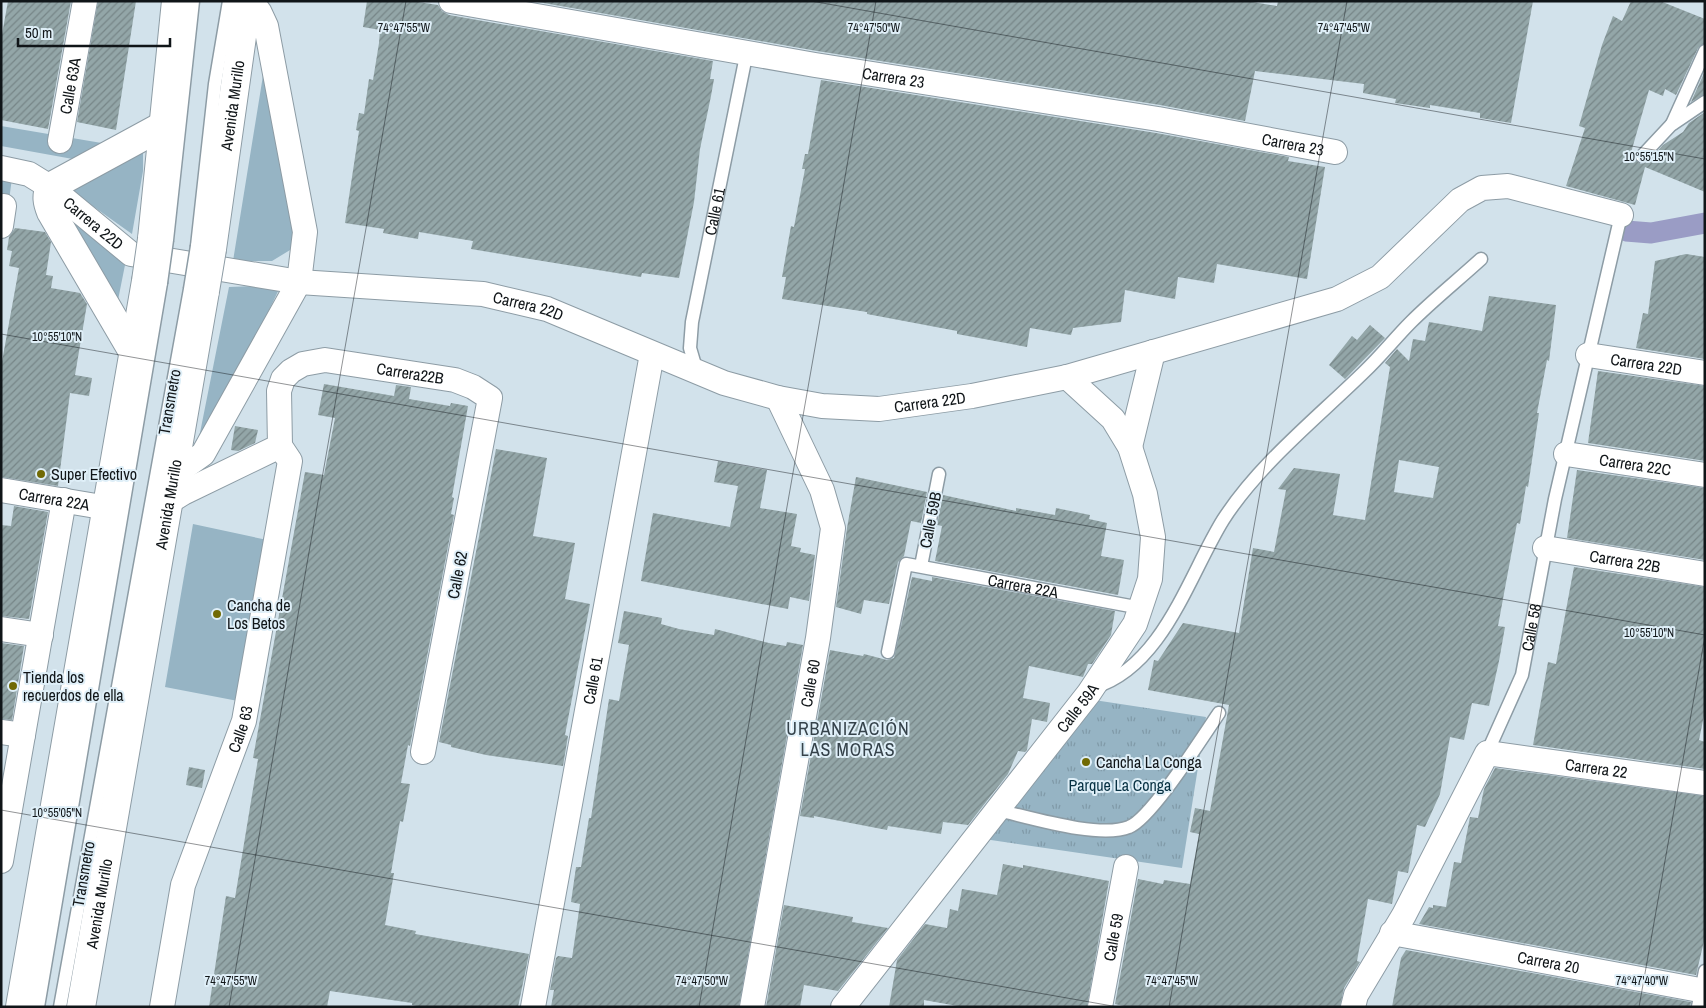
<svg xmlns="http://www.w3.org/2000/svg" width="1706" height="1008" font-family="'Archivo Narrow',sans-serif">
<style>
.grass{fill:#96b4c4}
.park{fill:url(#park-tufts)}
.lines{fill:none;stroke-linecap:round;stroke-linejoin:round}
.canal{stroke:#9a9cc5;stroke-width:21}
.building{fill:url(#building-hatch);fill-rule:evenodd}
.service-casing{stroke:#8d9ca5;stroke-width:15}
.minor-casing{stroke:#8d9ca5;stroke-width:26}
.primary-casing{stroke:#8d9ca5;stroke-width:30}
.service{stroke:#fff;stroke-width:12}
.minor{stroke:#fff;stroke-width:24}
.primary{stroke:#fff;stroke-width:28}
.service-bridge-casing{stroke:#8d9ca5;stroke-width:15;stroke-linecap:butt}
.primary-bridge-casing{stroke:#8d9ca5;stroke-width:30;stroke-linecap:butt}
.service-bridge{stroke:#fff;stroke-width:12}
.primary-bridge{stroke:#fff;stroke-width:28}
.ticks{fill:none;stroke:#101518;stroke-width:1;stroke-opacity:0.45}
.poi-dot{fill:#716a04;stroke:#dfeff8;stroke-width:2}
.labels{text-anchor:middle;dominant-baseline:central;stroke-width:4;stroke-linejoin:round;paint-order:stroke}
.street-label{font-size:16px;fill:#101518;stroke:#dfeff8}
.poi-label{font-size:16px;fill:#101518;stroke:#dfeff8;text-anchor:start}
.park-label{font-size:16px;fill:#063042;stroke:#dfeff8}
.neighbourhood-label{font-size:18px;letter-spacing:1px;fill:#35424a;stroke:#dfeff8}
.ticks-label{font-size:12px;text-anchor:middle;fill:#101518;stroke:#dfeff8;stroke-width:4;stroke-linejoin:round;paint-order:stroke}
</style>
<defs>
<pattern id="park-tufts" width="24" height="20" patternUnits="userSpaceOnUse" patternTransform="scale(1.25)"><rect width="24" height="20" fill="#96b4c4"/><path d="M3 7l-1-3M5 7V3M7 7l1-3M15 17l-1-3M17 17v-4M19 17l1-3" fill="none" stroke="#809aa8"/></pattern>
<pattern id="building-hatch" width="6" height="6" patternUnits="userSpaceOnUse" patternTransform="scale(1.25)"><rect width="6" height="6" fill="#93a6a8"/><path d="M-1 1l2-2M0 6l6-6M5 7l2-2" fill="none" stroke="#778688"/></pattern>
</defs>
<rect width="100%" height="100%" fill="#d2e2eb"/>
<path class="grass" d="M 266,57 L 297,237 L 295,247 L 272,261 L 233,261 Z
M 1,126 L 143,150 L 143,171 L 132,234 L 66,187 L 96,177 L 117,167 L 1,146 Z
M 1,177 L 12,178 L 8,208 L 1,207 Z
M 62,210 L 125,265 L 115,315 Z
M 281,285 L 215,424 L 196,453 L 229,287 Z
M 193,524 L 272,541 L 238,701 L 165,687 Z"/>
<path class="park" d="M 1094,700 L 1206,717 L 1182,868 L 984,839 Z"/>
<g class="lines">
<path class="canal" d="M 1626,231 L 1651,233 L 1705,223"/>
</g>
<path class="building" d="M 8,1 L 71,1 L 48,129 L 1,120 L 1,40 Z
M 98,1 L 136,1 L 116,130 L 77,122 Z
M 367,1 L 412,1 L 438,5 L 442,11 L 449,15 L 713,61 L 710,79 L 714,79 L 711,96 L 700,149 L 694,202 L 679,278 L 642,273 L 641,277 L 524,258 L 471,249 L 473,241 L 419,232 L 418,239 L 383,233 L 384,229 L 345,223 L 359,131 L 356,130 L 359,113 L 364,114 L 369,79 L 373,80 L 379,43 L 380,30 L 363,27 Z
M 532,1 L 1247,1 L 1277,6 L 1278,1 L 1533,1 L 1511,123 L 1480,118 L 1480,113 L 1430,105 L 1430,108 L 1395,103 L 1396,99 L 1363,93 L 1364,84 L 1255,71 L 1245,121 L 1160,105 L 817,51 Z
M 1631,1 L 1660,1 L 1705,19 L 1705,43 L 1698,48 L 1676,95 L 1665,89 L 1663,96 L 1649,90 L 1628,163 L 1635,159 L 1641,164 L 1648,162 L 1663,145 L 1683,132 L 1689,123 L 1705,112 L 1705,192 L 1645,167 L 1635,205 L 1566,186 L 1585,128 L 1579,126 L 1602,45 L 1613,16 L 1622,21 Z
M 1705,71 L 1705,94 L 1691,102 Z
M 821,80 L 1156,133 L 1289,157 L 1288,161 L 1325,167 L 1307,279 L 1217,264 L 1214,283 L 1178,277 L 1175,299 L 1125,290 L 1121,322 L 1073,328 L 1071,335 L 1030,328 L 1027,347 L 957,334 L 957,331 L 867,314 L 867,312 L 782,299 L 786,277 L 782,277 L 791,226 L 794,227 L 805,169 L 802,169 L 805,154 L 808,154 Z
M 15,228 L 45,232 L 51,242 L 46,275 L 53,276 L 51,288 L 80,293 L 87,304 L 75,375 L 92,378 L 89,396 L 70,393 L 58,486 L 1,477 L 1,367 L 19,268 L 9,266 L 12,251 L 7,250 L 9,237 Z
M 1686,254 L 1705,257 L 1705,359 L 1636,348 L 1643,313 L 1648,314 L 1655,261 Z
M 1489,296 L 1556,305 L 1549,361 L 1547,360 L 1537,413 L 1539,413 L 1528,487 L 1526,486 L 1520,524 L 1517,523 L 1498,626 L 1505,627 L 1499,661 L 1489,706 L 1472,703 L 1464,740 L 1450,737 L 1440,794 L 1425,827 L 1417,825 L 1408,873 L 1398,871 L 1392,904 L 1368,899 L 1357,961 L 1360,962 L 1344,988 L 1340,1007 L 1128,1007 L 1115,1004 L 1138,879 L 1163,884 L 1164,880 L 1190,884 L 1199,834 L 1190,832 L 1195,808 L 1210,811 L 1229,705 L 1148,690 L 1154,660 L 1158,661 L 1183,623 L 1239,633 L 1253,548 L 1274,552 L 1286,490 L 1278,489 L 1294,468 L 1340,474 L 1333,515 L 1365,520 L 1390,367 L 1385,363 L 1397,349 L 1409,361 L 1413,339 L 1425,341 L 1429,322 L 1482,331 ZM 1399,460 L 1439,467 L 1433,498 L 1394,492 Z
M 1370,325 L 1385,338 L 1345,379 L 1329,365 L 1352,336 L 1357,340 Z
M 1598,371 L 1705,386 L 1705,461 L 1588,443 Z
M 324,384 L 394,396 L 396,385 L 411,387 L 409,399 L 450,406 L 451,403 L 468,406 L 452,497 L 454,498 L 451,514 L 454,515 L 410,746 L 408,745 L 401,783 L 410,784 L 403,822 L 400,821 L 391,873 L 394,873 L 385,925 L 416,931 L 415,934 L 529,954 L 518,1007 L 422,1007 L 412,1005 L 412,1003 L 330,991 L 327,1007 L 209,1007 L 226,896 L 235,898 L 258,759 L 253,758 L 305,472 L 324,475 L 335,418 L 318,415 Z
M 235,426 L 258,430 L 255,443 L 238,451 L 231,450 Z
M 496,449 L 547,458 L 533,536 L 575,543 L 565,599 L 590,604 L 565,735 L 568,736 L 563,766 L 486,755 L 451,747 L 451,745 L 439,742 Z
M 718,461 L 767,470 L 760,508 L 797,514 L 791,546 L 801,548 L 800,552 L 815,555 L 809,601 L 790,597 L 788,609 L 641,581 L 653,513 L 730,527 L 738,486 L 714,482 Z
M 1577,470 L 1705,488 L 1705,560 L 1567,538 Z
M 856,477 L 927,492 L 921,523 L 911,521 L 904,556 L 898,562 L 889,604 L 864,600 L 861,614 L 836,607 L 847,528 Z
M 943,495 L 1016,511 L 1016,508 L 1055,515 L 1056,508 L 1090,515 L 1089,519 L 1107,523 L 1101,556 L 1124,560 L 1118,595 L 935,561 L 942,526 L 937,525 Z
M 14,506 L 48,512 L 29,619 L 1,616 L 1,525 L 11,526 Z
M 1574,567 L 1705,587 L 1705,711 L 1699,740 L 1705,742 L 1705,769 L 1533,745 L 1548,662 L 1556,664 Z
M 912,577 L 932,581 L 932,577 L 1115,611 L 1111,635 L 1092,664 L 1088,664 L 1083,677 L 1029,666 L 1023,698 L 1050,703 L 1047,722 L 1032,719 L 1027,750 L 1025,752 L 1018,751 L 1008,774 L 968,825 L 943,822 L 941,834 L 888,826 L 887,830 L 814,816 L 814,818 L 800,816 L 830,650 L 863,656 L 864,654 L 887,660 L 894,658 Z
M 624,611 L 662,618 L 661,624 L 679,629 L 714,635 L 715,629 L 769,643 L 786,646 L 787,642 L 803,645 L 739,1007 L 551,1007 L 554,990 L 550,990 L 556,958 L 558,956 L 572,958 L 580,904 L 571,902 L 576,867 L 581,867 L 589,818 L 591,818 L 609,699 L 619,701 L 629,645 L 618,643 Z
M 1,643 L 24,646 L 12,720 L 1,719 Z
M 189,767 L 205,770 L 202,788 L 186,785 Z
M 1495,768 L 1705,796 L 1705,937 L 1696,975 L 1419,924 L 1429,907 L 1433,908 L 1433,905 L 1446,907 L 1454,862 L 1461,863 L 1470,817 L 1478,818 L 1484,789 Z
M 1003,864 L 1023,868 L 1023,865 L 1109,881 L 1087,1007 L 963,1007 L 924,1000 L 924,1007 L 889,1007 L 897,960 L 925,924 L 947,928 L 950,909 L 958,911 L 962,889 L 997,895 Z
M 784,905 L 853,917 L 852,922 L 888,928 L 838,991 L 804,985 L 800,1007 L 766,1007 Z
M 1406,950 L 1691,1002 L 1690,1007 L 1392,1007 L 1401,958 Z"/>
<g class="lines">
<g class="service-casing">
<g id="service">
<path d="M 1672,124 L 1705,51"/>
<path d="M 1642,156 L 1671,125 L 1705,102"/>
<path d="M 167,240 L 193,1"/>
<path d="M 197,246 L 215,84 L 229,1"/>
<path id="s1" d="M 697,372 L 690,348 L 692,322 L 747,51"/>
<path d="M 921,566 L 939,474"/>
<path id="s2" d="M 888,652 L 906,564 L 1141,608"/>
<path d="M 1095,687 C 1163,666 1189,575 1223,520 C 1259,464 1317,418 1364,372 C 1381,356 1395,338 1411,322 C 1433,300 1458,280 1481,259"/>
<path id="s3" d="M 1487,753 L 1522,675 L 1555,499 L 1621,215"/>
<path d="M 997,810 C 1029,817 1099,839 1129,827 C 1151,819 1203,736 1219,713"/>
<path d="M 38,1007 L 161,283"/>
<path d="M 60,1007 L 190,289"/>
<path d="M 1698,1007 L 1705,971"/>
</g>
</g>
<g class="minor-casing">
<g id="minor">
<path id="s4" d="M 451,1 L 815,65 L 1158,119 L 1335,152"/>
<path id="s5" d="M 60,141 L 85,1"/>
<path id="s6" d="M 1,168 L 29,174 L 50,187 L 131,254 L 299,282 L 483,294 L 547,309 L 724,383 L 778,398 L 822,406 L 879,409 L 972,396 L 1067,377 L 1337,299 L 1380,277 L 1460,200 L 1482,188 L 1508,186 L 1621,215"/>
<path d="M 1,226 L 4,206"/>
<path id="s7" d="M 1588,355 L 1705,373"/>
<path d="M 1130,447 L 1153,352"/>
<path id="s8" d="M 1566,454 L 1705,475"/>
<path d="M 172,476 L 203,454 L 299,282 L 305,232 L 266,26 L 259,11 L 245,8"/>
<path id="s9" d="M 1,490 L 108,508"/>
<path id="s10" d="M 167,503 L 183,493 L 280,446 L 279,391 L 283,379 L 291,371 L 303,364 L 325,360 L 455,380 L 473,387 L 490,398 L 423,752"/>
<path id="s11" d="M 1545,548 L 1705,574"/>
<path d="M 1,629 L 41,635"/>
<path d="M 1,732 L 23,735"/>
<path d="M 1,861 L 64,500"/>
<path id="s12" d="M 1392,933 L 1705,991"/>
<path id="s13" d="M 162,1007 L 183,885 L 244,721 L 290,461 L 280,446"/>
<path id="s14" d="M 533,1007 L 652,354"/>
<path id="s15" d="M 752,1007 L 818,638 L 833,528 L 822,490 L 778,398"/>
<path id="s16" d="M 843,1007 L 1089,693 L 1135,624 L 1150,579 L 1153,537 L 1145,494 L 1130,447 L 1113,419 L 1067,377"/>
<path id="s17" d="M 1100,1007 L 1126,867"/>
<path id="s18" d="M 1353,1007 L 1356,995 L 1404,915 L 1487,753 L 1705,783"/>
</g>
</g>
<g class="primary-casing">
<g id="primary">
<path d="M 152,239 L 176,1"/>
<path id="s19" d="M 212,249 L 247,1"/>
<path d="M 133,352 L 51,212 C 47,202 46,196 50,187 L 164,125"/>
<path d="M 20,1007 L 146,281"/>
<path id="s20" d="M 81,1007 L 205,291"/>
</g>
</g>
<use href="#service" class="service"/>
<use href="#minor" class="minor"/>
<use href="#primary" class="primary"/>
<g class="service-bridge-casing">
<path id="service-bridge" d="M 161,283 L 167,240
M 190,289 L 197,246"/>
</g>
<g class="primary-bridge-casing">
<path id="primary-bridge" d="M 146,281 L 152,239
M 205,291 L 212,249"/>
</g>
<use href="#service-bridge" class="service-bridge"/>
<use href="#primary-bridge" class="primary-bridge"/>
</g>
<path class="ticks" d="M 811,1 L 1705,159M 1,334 L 1705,635M 1,810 L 1118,1007M 229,1007 L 406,1M 699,1007 L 876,1M 1169,1007 L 1347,1M 1639,1007 L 1705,636"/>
<g class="poi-dot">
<circle cx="41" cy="474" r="5"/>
<circle cx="217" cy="614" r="5"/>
<circle cx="13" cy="686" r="5"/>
<circle cx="1086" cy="762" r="5"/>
</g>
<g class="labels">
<g class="street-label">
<text stroke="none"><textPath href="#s4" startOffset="449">Carrera 23</textPath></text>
<text stroke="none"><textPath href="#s5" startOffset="56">Calle 63A</textPath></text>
<text stroke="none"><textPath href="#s19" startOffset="145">Avenida Murillo</textPath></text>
<text stroke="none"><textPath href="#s4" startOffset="854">Carrera 23</textPath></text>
<text stroke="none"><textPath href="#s1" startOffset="164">Calle 61</textPath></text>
<text stroke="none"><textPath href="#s6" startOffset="110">Carrera 22D</textPath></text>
<text stroke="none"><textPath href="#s6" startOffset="560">Carrera 22D</textPath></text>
<text stroke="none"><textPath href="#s7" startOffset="59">Carrera 22D</textPath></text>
<text stroke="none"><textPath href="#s10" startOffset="328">Carrera22B</textPath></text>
<text transform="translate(169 402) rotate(-80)">Transmetro</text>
<text stroke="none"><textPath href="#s6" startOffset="980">Carrera 22D</textPath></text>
<text stroke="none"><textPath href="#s8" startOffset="70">Carrera 22C</textPath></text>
<text stroke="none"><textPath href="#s9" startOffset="54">Carrera 22A</textPath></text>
<text stroke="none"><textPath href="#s20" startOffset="510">Avenida Murillo</textPath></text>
<text transform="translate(930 520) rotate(-79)">Calle 59B</text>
<text stroke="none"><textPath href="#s11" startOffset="81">Carrera 22B</textPath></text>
<text transform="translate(457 575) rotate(-79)">Calle 62</text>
<text stroke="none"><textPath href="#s2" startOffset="209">Carrera 22A</textPath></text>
<text stroke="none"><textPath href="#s3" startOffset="134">Calle 58</textPath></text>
<text stroke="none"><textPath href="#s14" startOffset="332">Calle 61</textPath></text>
<text stroke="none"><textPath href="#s15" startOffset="329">Calle 60</textPath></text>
<text stroke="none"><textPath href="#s16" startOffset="380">Calle 59A</textPath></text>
<text stroke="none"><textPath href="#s13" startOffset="290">Calle 63</textPath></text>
<text stroke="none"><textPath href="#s18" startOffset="398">Carrera 22</textPath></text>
<text transform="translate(83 874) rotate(-80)">Transmetro</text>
<text stroke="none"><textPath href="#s20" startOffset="105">Avenida Murillo</textPath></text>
<text stroke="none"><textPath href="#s17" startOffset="71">Calle 59</textPath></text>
<text stroke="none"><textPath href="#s12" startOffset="159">Carrera 20</textPath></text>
</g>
<g class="poi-label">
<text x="51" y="474">Super Efectivo</text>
<text x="227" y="605">Cancha de<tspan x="227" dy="18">Los Betos</tspan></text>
<text x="23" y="677">Tienda los<tspan x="23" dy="18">recuerdos de ella</tspan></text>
<text x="1096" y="762">Cancha La Conga</text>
</g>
<g class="park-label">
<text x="1120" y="785">Parque La Conga</text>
</g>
<g class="neighbourhood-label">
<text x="848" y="728">URBANIZACIÓN<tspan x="848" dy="21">LAS MORAS</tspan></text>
</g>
</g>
<g class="ticks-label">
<text x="404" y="32">74°47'55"W</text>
<text x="874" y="32">74°47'50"W</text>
<text x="1344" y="32">74°47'45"W</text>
<text x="1649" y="161">10°55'15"N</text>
<text x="57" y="341">10°55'10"N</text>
<text x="1649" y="637">10°55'10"N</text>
<text x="57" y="817">10°55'05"N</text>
<text x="231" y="985">74°47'55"W</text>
<text x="702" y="985">74°47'50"W</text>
<text x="1172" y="985">74°47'45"W</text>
<text x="1642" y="985">74°47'40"W</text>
</g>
<rect width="1706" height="1008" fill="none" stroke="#101518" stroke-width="5"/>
<path d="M18 38v8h152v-8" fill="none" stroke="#101518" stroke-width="2.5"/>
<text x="25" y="38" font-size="15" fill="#101518" stroke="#dfeff8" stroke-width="4" paint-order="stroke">50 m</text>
</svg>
